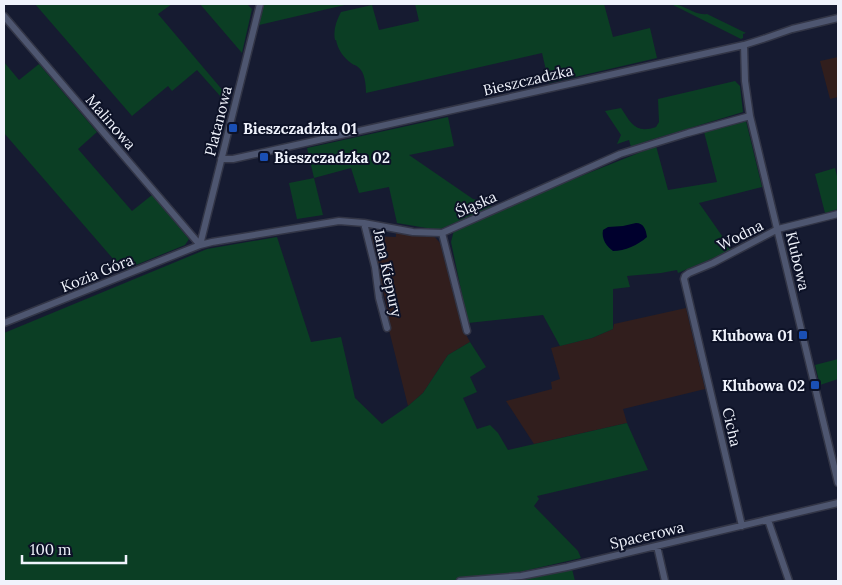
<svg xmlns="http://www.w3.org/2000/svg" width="842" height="585" font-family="Lora,serif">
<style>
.industrial{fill:#311e1d}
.green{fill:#0b3e24}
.water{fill:#00002d}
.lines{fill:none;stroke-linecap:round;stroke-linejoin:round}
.street-casing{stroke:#323546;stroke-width:9}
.street{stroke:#4e5670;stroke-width:6}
.transit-dot{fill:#1a4fb4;stroke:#0d1227;stroke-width:2}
.labels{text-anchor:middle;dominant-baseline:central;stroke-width:4;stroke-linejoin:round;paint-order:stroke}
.street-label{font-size:15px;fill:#f0f3fc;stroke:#0d1227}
.poi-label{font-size:15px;font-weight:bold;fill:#f0f3fc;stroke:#0d1227;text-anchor:start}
</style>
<rect width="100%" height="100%" fill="#161b31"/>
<path class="industrial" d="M 838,57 L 838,97 L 830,99 L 820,61 Z
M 396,231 L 434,236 L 440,243 L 462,327 L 470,342 L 448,355 L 423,393 L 408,406 L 385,314 L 388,313 L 371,236 L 396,237 Z
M 686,308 L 705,389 L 623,409 L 627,423 L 534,444 L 506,401 L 552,389 L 551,382 L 560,379 L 551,348 L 592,338 L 613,329 L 614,324 Z"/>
<path class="green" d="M 35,4 L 172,4 L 158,14 L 230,99 L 229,106 L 197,70 L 172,91 L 168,86 L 132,116 Z
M 200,4 L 247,4 L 252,9 L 242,53 Z
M 264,4 L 349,4 L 259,25 Z
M 415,4 L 604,4 L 613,37 L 650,28 L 657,58 L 549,83 L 542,53 L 366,93 C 366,85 365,72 358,67 C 356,65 353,65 351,63 C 343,57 338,50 336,40 L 335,40 C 333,31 336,21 341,12 L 372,5 L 379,30 L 419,21 Z
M 671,4 C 684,4 695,16 707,14 L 746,33 L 743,34 L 743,38 L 741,39 Z
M 4,62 L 19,80 L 39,64 L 97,132 L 78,149 L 132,211 L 152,195 L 189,239 L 185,245 L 126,269 L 121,268 L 4,133 Z
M 735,81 L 740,86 L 743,112 L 647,141 L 631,147 L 629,140 L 617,144 L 621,135 L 605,111 L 621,108 C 631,123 635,134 656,127 L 659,122 L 658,99 Z
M 448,117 L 454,146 L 409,155 L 473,199 L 486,202 L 492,207 L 438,230 L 397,223 L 389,187 L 359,193 L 351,168 L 314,178 L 323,215 L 297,219 L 289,183 L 314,178 L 307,148 Z
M 746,121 L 762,187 L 699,203 L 732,250 L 678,273 L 677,270 L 661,273 L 627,276 L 630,287 L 613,289 L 613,329 L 592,338 L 560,346 L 543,315 L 468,323 L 451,242 L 454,230 L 551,188 L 656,146 L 668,190 L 717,182 L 704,132 Z
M 835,168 L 838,180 L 838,209 L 825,213 L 815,174 Z
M 277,237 L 311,342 L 341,337 L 355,398 L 382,424 L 408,406 L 423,393 L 448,355 L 470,342 L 486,367 L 470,377 L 477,392 L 463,398 L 477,429 L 490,425 L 498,433 L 508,450 L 627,423 L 648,470 L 537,496 L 539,499 L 534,506 L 578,551 L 581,558 L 524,571 L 532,578 L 572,569 L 575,581 L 4,581 L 4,333 L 207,249 Z
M 838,359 L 838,379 L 820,385 L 815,365 Z"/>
<path class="water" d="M 636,223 C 644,223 646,230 647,237 C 638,245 625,251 613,251 C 607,247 601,239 603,230 L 608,227 L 623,226 Z"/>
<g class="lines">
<g class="street-casing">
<path id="street" d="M 4,16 L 200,245
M 744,45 L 745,81 L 750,116 L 838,483
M 221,159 L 233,159 L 744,45 L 766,38 L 792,29 L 838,18
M 364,223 L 375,267 L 379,298 L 387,328
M 442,233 L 467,331
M 200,245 L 260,4
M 4,323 L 200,245 L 212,242 L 339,221 L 364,223 L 413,232 L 442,233 L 620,154 L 688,133 L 750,116
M 768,520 L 789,581
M 742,526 L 684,279 L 685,276 L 689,273 L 713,263 L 778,229 L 838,214
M 657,546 L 665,581
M 460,581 L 521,576 L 567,567 L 838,503"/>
</g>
<use href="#street" class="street"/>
</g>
<g class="transit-dot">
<rect x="228" y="123" width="10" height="10" rx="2.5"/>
<rect x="259" y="152" width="10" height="10" rx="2.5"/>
<rect x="798" y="330" width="10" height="10" rx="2.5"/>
<rect x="810" y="380" width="10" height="10" rx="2.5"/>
</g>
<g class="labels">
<g class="street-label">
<text transform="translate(528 80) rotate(-13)">Bieszczadzka</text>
<text transform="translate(218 121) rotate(-76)">Platanowa</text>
<text transform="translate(111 122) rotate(49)">Malinowa</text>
<text transform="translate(476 204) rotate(-24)">Śląska</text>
<text transform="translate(740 235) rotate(-27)">Wodna</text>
<text transform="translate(798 261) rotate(77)">Klubowa</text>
<text transform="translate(97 273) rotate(-22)">Kozia Góra</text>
<text transform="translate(388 273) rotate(78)">Jana Kiepury</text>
<text transform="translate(732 427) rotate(77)">Cicha</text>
<text transform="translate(647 535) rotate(-13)">Spacerowa</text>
</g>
<g class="poi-label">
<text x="243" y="128">Bieszczadzka 01</text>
<text x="274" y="157">Bieszczadzka 02</text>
<text x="793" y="335" text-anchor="end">Klubowa 01</text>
<text x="805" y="385" text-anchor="end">Klubowa 02</text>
</g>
</g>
<rect width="842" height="585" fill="none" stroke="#f0f3fc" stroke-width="10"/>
<path d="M22 555v8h104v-8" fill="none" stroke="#f0f3fc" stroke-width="2.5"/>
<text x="30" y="555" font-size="15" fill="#f0f3fc" stroke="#0d1227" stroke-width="4" paint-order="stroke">100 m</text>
</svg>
